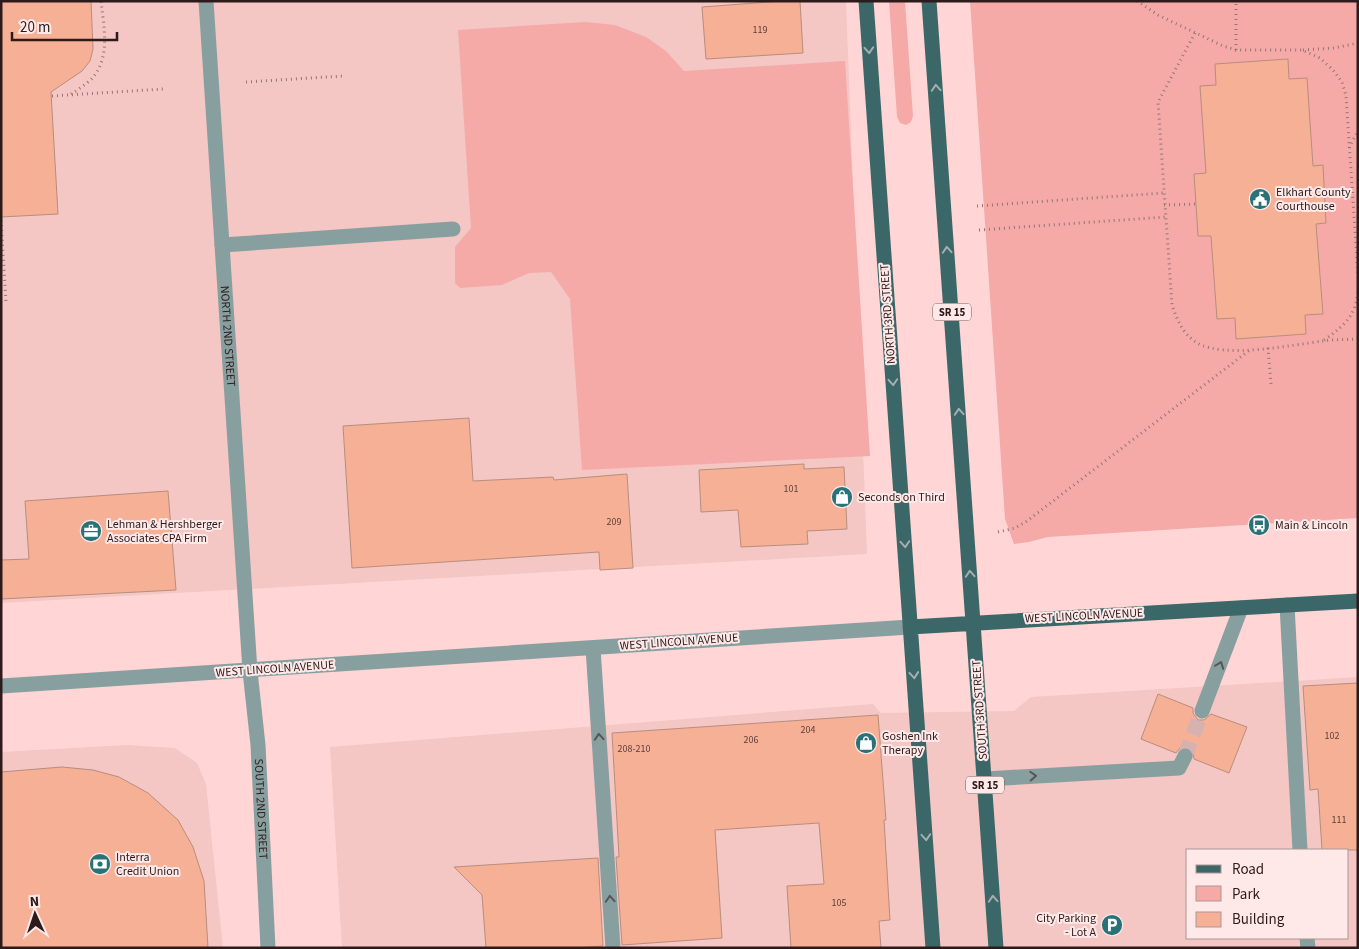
<svg xmlns="http://www.w3.org/2000/svg" width="1359" height="949" font-family="'Source Sans 3',sans-serif">
<style>
.built{fill:#f4c6c4;fill-rule:evenodd}
.green{fill:#f5aaa8}
.building{fill:#f6b096;stroke:#b88d7e}
.lines{fill:none;stroke-linecap:round;stroke-linejoin:round}
.minor-tunnel{stroke:#d5b1b0;stroke-width:15;stroke-dasharray:15 8;stroke-linecap:butt}
.path{stroke:#937675;stroke-width:3;stroke-dasharray:1 4;stroke-linecap:butt}
.minor{stroke:#889fa0;stroke-width:15}
.major{stroke:#3b6769;stroke-width:15}
.oneway{stroke:#a6aeaf}
.oneway2{stroke:#565657}
.labels{text-anchor:middle;dominant-baseline:central;stroke-width:4;stroke-linejoin:round;paint-order:stroke}
.number-label{font-size:10px;fill:#5f403a}
.shield{fill:#fee9e8;stroke:#6c5958;stroke-width:1}
.shield-label{font-size:11px;font-weight:bold;fill:#2d1b1b}
.poi-label{font-size:12px;fill:#2d1b1b;stroke:#fee9e8;text-anchor:start}
.street-label{font-size:12px;fill:#2d1b1b;stroke:#fee9e8}
</style>
<rect width="100%" height="100%" fill="#ffd6d5"/>
<path class="built" d="M 1,1 L 846,1 L 867,554 L 1,603 Z
M 1358,677 L 1358,948 L 342,948 L 330,747 L 873,704 L 881,713 L 1014,711 L 1031,697 ZM 1188,850 L 1348,850 L 1348,938 L 1188,938 Z
M 127,745 L 175,748 L 197,763 L 206,784 L 223,948 L 1,948 L 1,752 Z"/>
<path class="green" d="M 889,1 L 905,1 L 913,116 L 911,122 L 906,125 L 900,123 L 897,117 Z
M 970,1 L 1358,1 L 1358,518 L 1048,537 L 1029,542 L 1014,544 L 1005,519 Z
M 585,22 L 615,25 L 646,37 L 666,51 L 684,71 L 845,61 L 870,456 L 582,470 L 570,299 L 551,272 L 529,273 L 502,285 L 460,288 L 455,283 L 455,247 L 471,228 L 458,30 Z"/>
<path class="building" d="M 1,1 L 91,1 L 93,49 L 90,61 L 82,71 L 51,92 L 58,214 L 1,217 Z
M 782,1 L 800,1 L 803,53 L 706,59 L 702,7 Z
M 1288,59 L 1289,79 L 1307,78 L 1313,166 L 1323,165 L 1326,223 L 1316,224 L 1323,314 L 1305,315 L 1306,334 L 1236,339 L 1235,318 L 1217,319 L 1211,236 L 1198,236 L 1194,174 L 1206,173 L 1200,86 L 1216,85 L 1215,64 Z
M 469,418 L 473,481 L 553,477 L 554,480 L 627,474 L 633,568 L 600,570 L 599,552 L 352,568 L 343,426 Z
M 804,464 L 804,469 L 844,467 L 847,529 L 807,531 L 808,544 L 741,547 L 738,510 L 701,512 L 699,470 Z
M 168,491 L 176,590 L 1,599 L 1,560 L 29,559 L 25,501 Z
M 1358,683 L 1358,850 L 1322,850 L 1318,789 L 1310,790 L 1303,686 Z
M 1158,694 L 1193,708 L 1193,713 L 1198,720 L 1204,720 L 1211,714 L 1247,727 L 1229,773 L 1194,759 L 1193,751 L 1189,747 L 1180,748 L 1176,753 L 1141,739 Z
M 878,715 L 886,820 L 884,820 L 890,920 L 879,921 L 881,948 L 791,948 L 787,886 L 824,884 L 819,823 L 715,830 L 722,938 L 622,945 L 616,857 L 619,857 L 612,733 Z
M 62,767 L 93,770 L 119,777 L 148,793 L 178,820 L 193,847 L 204,881 L 208,948 L 1,948 L 1,772 Z
M 598,858 L 603,946 L 577,948 L 486,948 L 482,895 L 454,867 Z"/>
<g class="lines">
<path class="minor-tunnel" d="M 1185,756 L 1202,711"/>
<path class="path" d="M 1137,1 L 1158,15 L 1223,46 L 1236,50 L 1302,50 L 1320,58 L 1333,70 L 1342,82 L 1346,96 L 1358,275
M 1195,33 L 1158,102 L 1172,305 C 1177,320 1183,334 1197,343 C 1226,359 1290,345 1323,341 C 1334,339 1346,340 1358,339
M 1236,50 L 1236,1
M 1303,50 L 1334,48 L 1358,43
M 246,82 L 343,76
M 71,94 C 76,91 82,87 87,83 C 112,63 104,28 101,1
M 52,96 L 163,89
M 1349,148 L 1358,131
M 1325,194 L 1351,193
M 1164,205 L 1196,204
M 977,206 L 1163,193
M 1,220 L 6,302
M 979,230 L 1165,217
M 1324,340 C 1344,326 1357,315 1358,289
M 1268,348 L 1271,384
M 998,532 L 1015,528 L 1027,521 L 1251,349"/>
<g class="minor">
<path id="s1" d="M 206,1 L 250,671 L 258,745 L 268,948"/>
<path d="M 222,245 L 453,229"/>
<path d="M 1287,605 L 1300,850"/>
<path d="M 593,648 L 613,948"/>
<path d="M 1,686 L 910,627"/>
<path d="M 1202,711 L 1241,608"/>
<path d="M 985,779 L 1179,768 L 1185,756"/>
<path d="M 1307,938 L 1308,948"/>
</g>
<path class="major" d="M 866,1 L 933,948
M 929,1 L 996,948
M 910,627 L 1358,601"/>
</g>
<defs><path id="oneway-chevron" d="M-2-3.5L2.5 0L-2 3.5" fill="none" stroke-width="1.6" stroke-linecap="round" stroke-linejoin="round" transform="scale(1.25)"/></defs>
<g class="oneway">
<use href="#oneway-chevron" transform="translate(869 50) rotate(86)"/>
<use href="#oneway-chevron" transform="translate(936 88) rotate(-94)"/>
<use href="#oneway-chevron" transform="translate(947 250) rotate(-94)"/>
<use href="#oneway-chevron" transform="translate(893 382) rotate(86)"/>
<use href="#oneway-chevron" transform="translate(959 412) rotate(-94)"/>
<use href="#oneway-chevron" transform="translate(905 544) rotate(86)"/>
<use href="#oneway-chevron" transform="translate(970 574) rotate(-94)"/>
<use href="#oneway-chevron" transform="translate(914 675) rotate(85)"/>
<use href="#oneway-chevron" transform="translate(926 837) rotate(86)"/>
<use href="#oneway-chevron" transform="translate(993 899) rotate(-94)"/>
</g>
<g class="oneway2">
<use href="#oneway-chevron" transform="translate(1220 665) rotate(-69)"/>
<use href="#oneway-chevron" transform="translate(599 737) rotate(-94)"/>
<use href="#oneway-chevron" transform="translate(1033 776) rotate(-3)"/>
<use href="#oneway-chevron" transform="translate(610 899) rotate(-94)"/>
</g>
<defs>
<g id="civic-disc" transform="scale(1.125)"><circle r="9.5" fill="#297378" stroke="#fee9e8"/><path d="M-.6-6.5H3V-4.5H.6V-3L4-1V1h2V6H-6V1h2V-1L-.6-3ZM-1.2 2.5V6h2.4V2.5Z" fill="#fff"/></g>
<g id="shop-disc" transform="scale(1.125)"><circle r="9.5" fill="#297378" stroke="#fee9e8"/><path d="M-5-2.5h2.3a2.7 3.5 0 0 1 5.4 0H5L5.5 6h-11ZM-1.5-2.5h3a1.5 2.3 0 0 0-3 0Z" fill="#fff"/></g>
<g id="bus-disc" transform="scale(1.125)"><circle r="9.5" fill="#297378" stroke="#fee9e8"/><path d="M-5-6H5V4H4V6H2V4H-2V6H-4V4H-5ZM-3.5-4V0h7V-4ZM-3.5 1.2v1.5H-2V1.2ZM2 1.2v1.5H3.5V1.2Z" fill="#fff"/></g>
<g id="office-disc" transform="scale(1.125)"><circle r="9.5" fill="#297378" stroke="#fee9e8"/><path d="M-6-3h4V-5.5h4V-3h4V5H-6ZM-1-4.5V-3h2v-1.5ZM-6 0V1H6V0Z" fill="#fff"/></g>
<g id="bank-disc" transform="scale(1.125)"><circle r="9.5" fill="#297378" stroke="#fee9e8"/><path d="M-6-4H6V4H-6ZM0-2.3a2.3 2.3 0 1 0 0 4.6a2.3 2.3 0 1 0 0-4.6Z" fill="#fff"/></g>
<g id="parking-disc" transform="scale(1.125)"><circle r="9.5" fill="#297378" stroke="#fee9e8"/><path d="M-3.5-5.5H1a3.5 3.5 0 0 1 0 7H-1V5.5H-3.5ZM-1-3.4V-.6H.8a1.4 1.4 0 0 0 0-2.8Z" fill="#fff"/></g>
</defs>
<g fill-rule="evenodd">
<use href="#civic-disc" x="1260" y="199"/>
<use href="#shop-disc" x="842" y="497"/>
<use href="#bus-disc" x="1259" y="525"/>
<use href="#office-disc" x="91" y="531"/>
<use href="#shop-disc" x="866" y="743"/>
<use href="#bank-disc" x="100" y="864"/>
<use href="#parking-disc" x="1112" y="925"/>
</g>
<g class="labels">
<g class="number-label">
<text x="760" y="30">119</text>
<text x="791" y="489">101</text>
<text x="614" y="522">209</text>
<text x="808" y="730">204</text>
<text x="1332" y="736">102</text>
<text x="751" y="740">206</text>
<text x="634" y="749">208-210</text>
<text x="1339" y="820">111</text>
<text x="839" y="903">105</text>
</g>
<g class="shield">
<rect x="933" y="303.5" width="38" height="17" rx="4"/>
<rect x="966" y="776.5" width="38" height="17" rx="4"/>
</g>
<g class="shield-label">
<text x="952" y="312">SR 15</text>
<text x="985" y="785">SR 15</text>
</g>
<g class="poi-label">
<text x="1276" y="192">Elkhart County<tspan x="1276" dy="14">Courthouse</tspan></text>
<text x="858" y="497">Seconds on Third</text>
<text x="107" y="524">Lehman &amp; Hershberger<tspan x="107" dy="14">Associates CPA Firm</tspan></text>
<text x="1275" y="525">Main &amp; Lincoln</text>
<text x="882" y="736">Goshen Ink<tspan x="882" dy="14">Therapy</tspan></text>
<text x="116" y="857">Interra<tspan x="116" dy="14">Credit Union</tspan></text>
<text x="1096" y="918" text-anchor="end">City Parking<tspan x="1096" dy="14">- Lot A</tspan></text>
</g>
<g class="street-label">
<text transform="translate(888 314) rotate(-94)">NORTH 3RD STREET</text>
<text stroke="none"><textPath href="#s1" startOffset="336">NORTH 2ND STREET</textPath></text>
<text transform="translate(1084 616) rotate(-3)">WEST LINCOLN AVENUE</text>
<text transform="translate(679 642) rotate(-4)">WEST LINCOLN AVENUE</text>
<text transform="translate(275 669) rotate(-4)">WEST LINCOLN AVENUE</text>
<text transform="translate(980 710) rotate(-94)">SOUTH 3RD STREET</text>
<text stroke="none"><textPath href="#s1" startOffset="810">SOUTH 2ND STREET</textPath></text>
</g>
</g>
<rect width="1359" height="949" fill="none" stroke="#2d1b1b" stroke-width="5"/>
<rect x="1186" y="849" width="162" height="90" fill="#fee9e8" stroke="#aa9796"/>
<rect x="1196" y="865" width="25" height="8" fill="#3b6769" stroke="#aa9796"/>
<text x="1232" y="874" font-size="15" fill="#2d1b1b">Road</text>
<rect x="1196" y="886" width="25" height="15" fill="#f5aaa8" stroke="#aa9796"/>
<text x="1232" y="899" font-size="15" fill="#2d1b1b">Park</text>
<rect x="1196" y="912" width="25" height="15" fill="#f6b096" stroke="#aa9796"/>
<text x="1232" y="924" font-size="15" fill="#2d1b1b">Building</text>
<g transform="translate(35 914) rotate(357)" stroke="#fee9e8" stroke-width="4" paint-order="stroke">
<path d="M0-4L9 19L0 12L-9 19Z" fill="#2d1b1b"/>
<text y="-8" font-size="14" font-weight="bold" text-anchor="middle" fill="#2d1b1b">N</text>
</g>
<path d="M12 32v8h105v-8" fill="none" stroke="#2d1b1b" stroke-width="2.5"/>
<text x="20" y="32" font-size="15" fill="#2d1b1b" stroke="#fee9e8" stroke-width="4" paint-order="stroke">20 m</text>
</svg>
